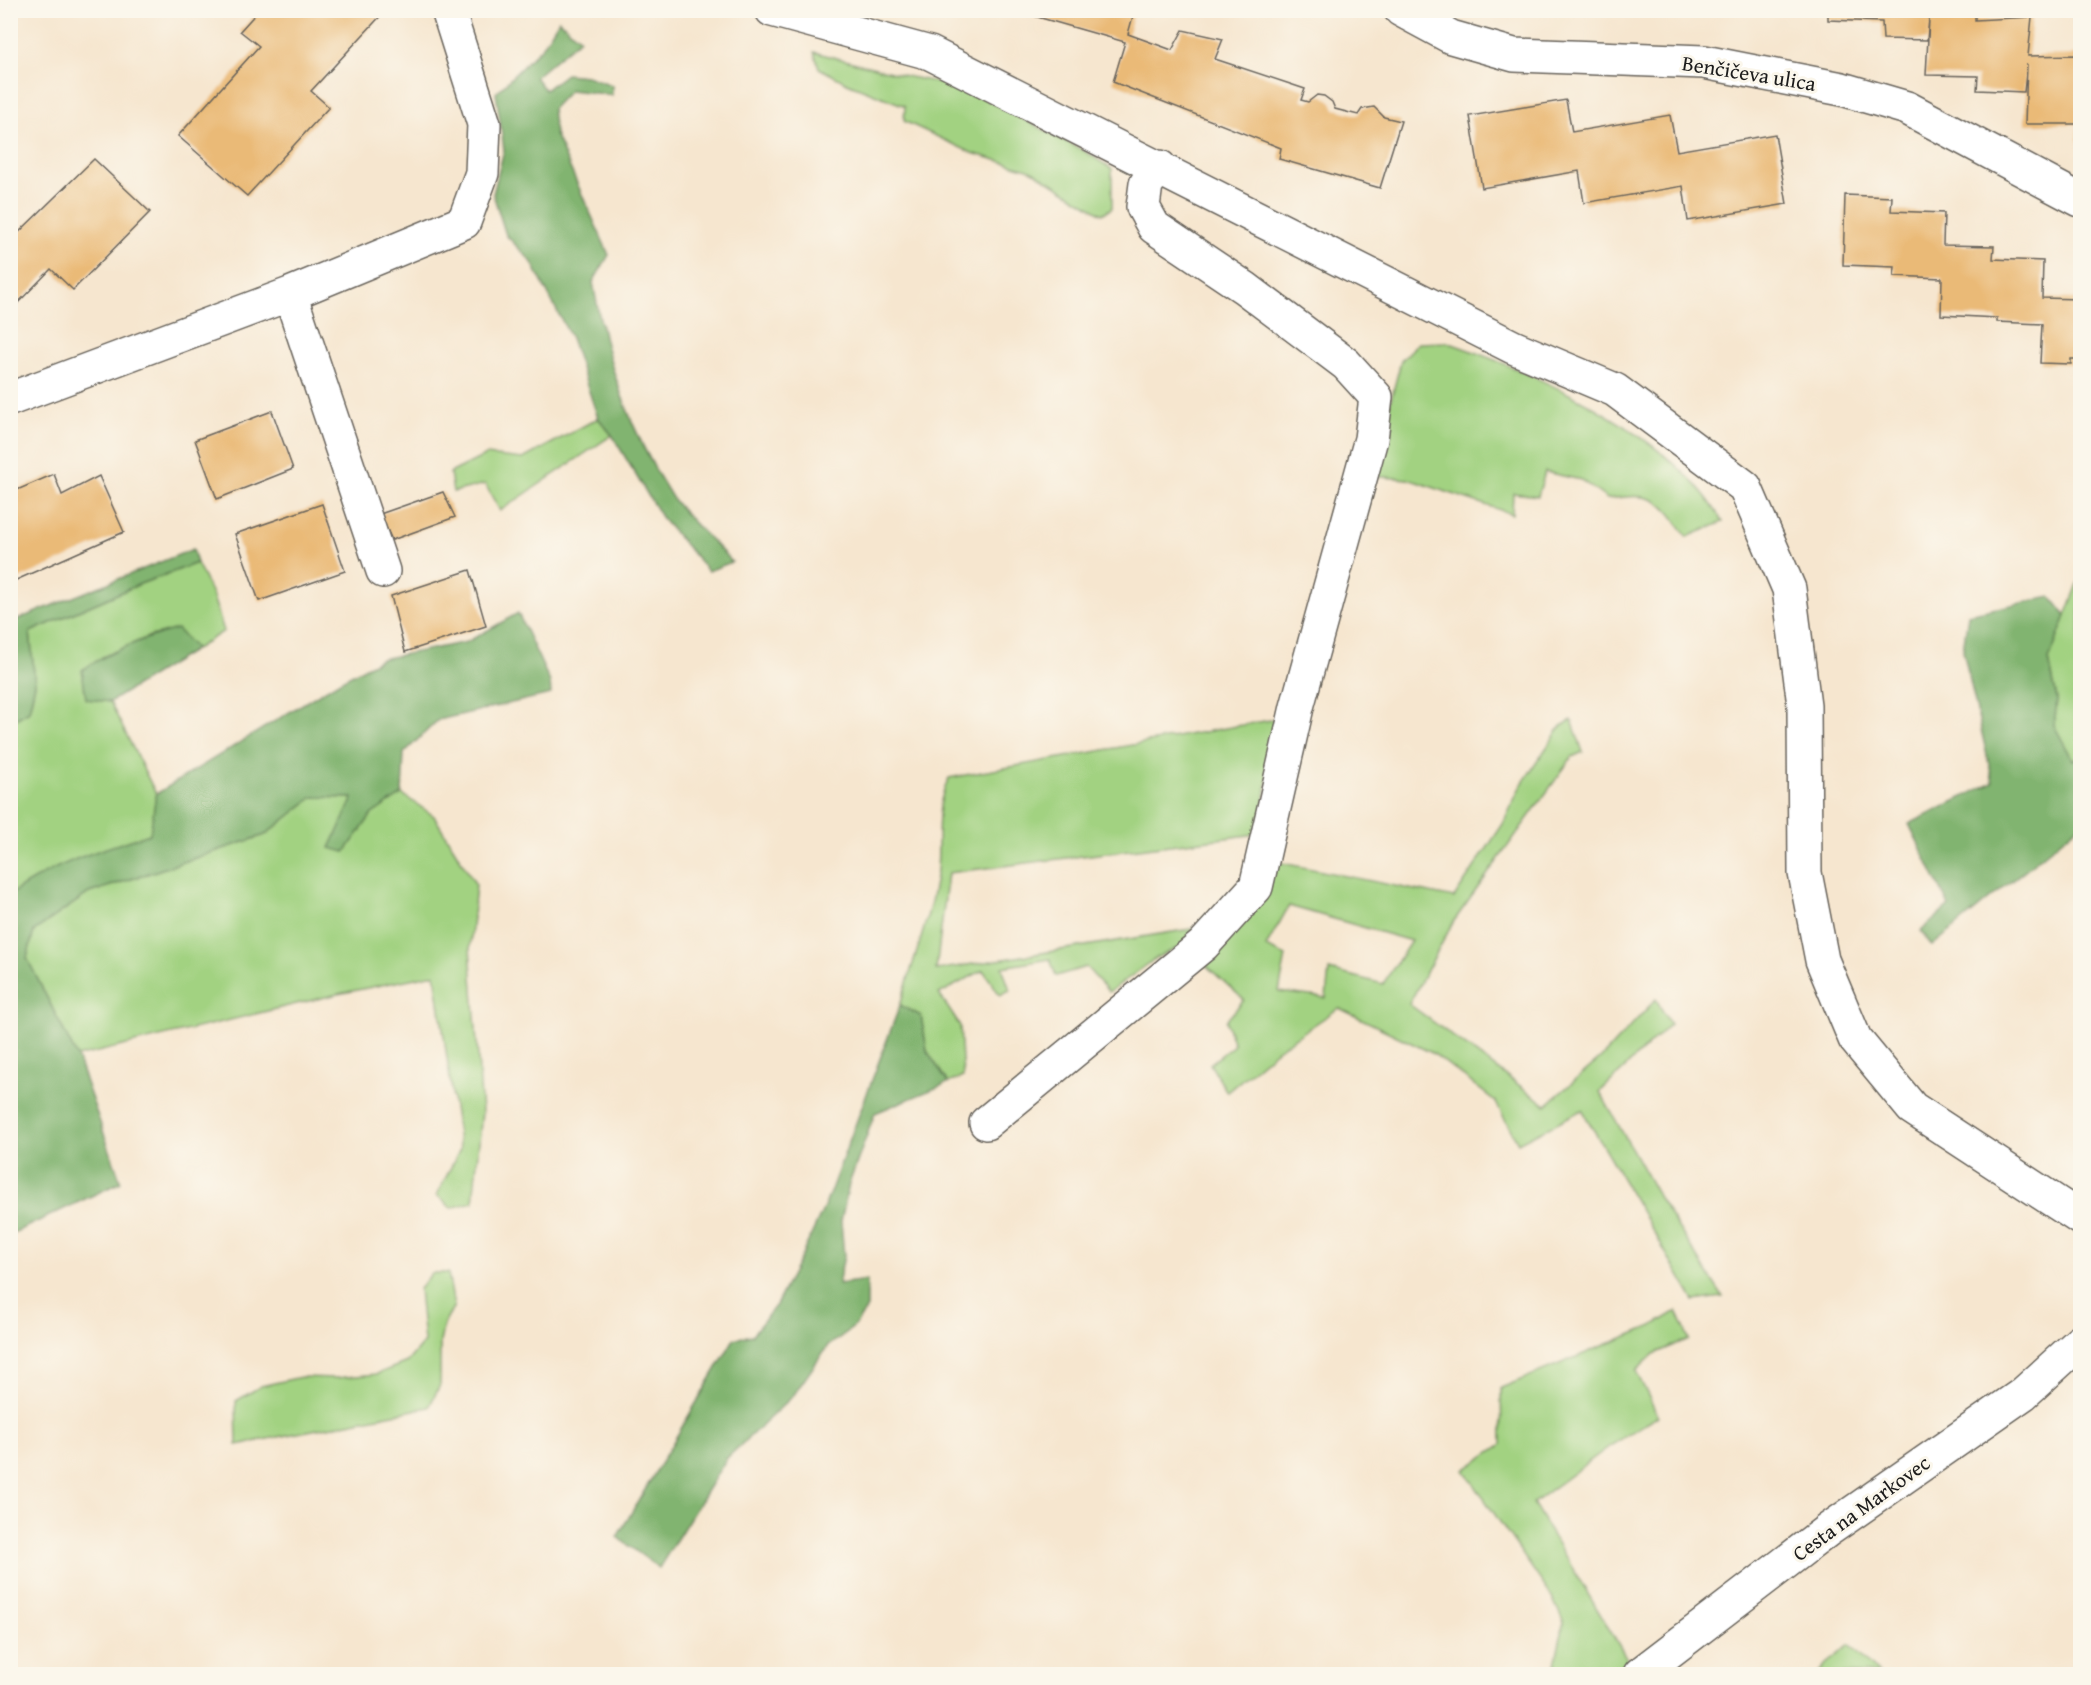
<svg xmlns="http://www.w3.org/2000/svg" width="2091" height="1685" font-family="'Gentium Book Plus',serif">
<style>
.green{fill:#a2d281;stroke:#5f774e;stroke-width:1.5;fill-rule:evenodd}
.forest{fill:#81b46f;stroke:#4e6846;stroke-width:1.5}
.building{fill:#eaba77}
.lines{fill:none;stroke-linecap:round;stroke-linejoin:round}
.minor-casing{stroke:#68635b;stroke-width:36}
.minor{stroke:#fff;stroke-width:33}
.labels{text-anchor:middle;dominant-baseline:central;stroke-width:6;stroke-linejoin:round;paint-order:stroke}
.street-label{font-size:21px;fill:#1c1c1c;stroke:#fbf7ec}
</style>
<rect width="100%" height="100%" fill="#fbf7ec"/>
<filter id="ink" filterUnits="userSpaceOnUse"><feTurbulence type="fractalNoise" baseFrequency=".0167" numOctaves="2"/><feDisplacementMap in="SourceGraphic" scale="12" xChannelSelector="R" yChannelSelector="G"/><feConvolveMatrix kernelMatrix="1 2 1 2 8 2 1 2 1" color-interpolation-filters="sRGB"/></filter>
<filter id="wash" filterUnits="userSpaceOnUse"><feTurbulence type="fractalNoise" baseFrequency=".008" numOctaves="4" result="noise"/><feDisplacementMap in="SourceGraphic" scale="24" xChannelSelector="R" yChannelSelector="G"/><feGaussianBlur stdDeviation="1.35" result="paint"/><feColorMatrix in="noise" values="0 0 0 0 0 0 0 0 0 0 0 0 0 0 0 0 0 1.4 0 .05"/><feComposite in="paint" operator="in"/></filter>
<g filter="url(#wash)">
<rect width="100%" height="100%" fill="#f6e6cf"/>
<path class="green" d="M 814,52 L 910,77 L 962,87 L 1086,152 L 1112,169 L 1112,208 L 1102,214 L 1031,170 L 972,153 L 904,121 L 905,106 L 847,83 L 819,68 Z
M 1447,342 C 1527,370 1626,415 1686,475 C 1701,488 1712,505 1723,522 L 1687,537 C 1661,498 1655,492 1607,499 L 1581,480 L 1545,472 L 1538,496 L 1513,493 L 1512,514 L 1408,479 L 1371,476 L 1401,361 L 1418,343 Z
M 598,418 L 612,435 L 500,511 L 485,484 L 453,492 L 450,473 L 486,455 L 523,459 Z
M 197,563 L 212,594 L 224,631 L 196,649 L 177,630 L 150,636 L 102,657 L 86,698 L 110,702 L 156,794 L 151,834 C 101,850 54,864 11,894 L 10,722 L 29,711 L 35,684 L 30,632 L 140,584 Z
M 2080,579 L 2080,757 L 2073,760 L 2053,725 L 2057,699 L 2049,660 Z
M 1276,719 L 1261,825 L 1257,834 L 948,873 L 936,970 L 1210,926 L 1191,942 L 1158,957 L 1109,992 L 1086,967 L 1056,976 L 1050,959 L 1002,967 L 1010,990 L 1000,995 L 983,970 L 939,994 L 960,1026 L 963,1077 L 948,1083 L 927,1051 L 921,1016 L 900,1005 C 913,961 931,915 937,870 C 940,839 934,806 949,778 Z
M 1572,720 L 1583,752 L 1572,757 L 1454,921 L 1409,1004 L 1546,1105 L 1601,1058 L 1656,999 L 1670,1024 L 1600,1092 L 1661,1201 L 1723,1297 L 1694,1301 L 1582,1110 L 1518,1143 L 1495,1101 L 1434,1054 L 1339,1008 L 1277,1050 L 1227,1092 L 1210,1064 L 1234,1045 L 1226,1021 L 1244,1000 L 1199,959 L 1273,861 L 1454,898 L 1503,824 L 1520,787 L 1561,726 ZM 1289,906 L 1411,941 L 1383,984 L 1329,970 L 1326,998 L 1279,992 L 1286,956 L 1266,947 Z
M 402,794 L 434,816 L 476,885 L 470,948 L 482,1112 L 473,1202 L 451,1208 L 437,1195 L 460,1149 L 435,974 L 338,994 L 77,1057 L 27,958 L 34,931 L 89,893 L 265,835 L 313,797 L 353,798 L 331,847 L 345,852 L 372,814 Z
M 432,1273 L 448,1273 L 454,1306 L 444,1323 L 440,1342 L 440,1385 L 429,1407 L 237,1445 L 236,1401 L 261,1386 L 301,1377 L 336,1378 L 377,1374 L 407,1362 L 424,1342 L 419,1289 Z
M 1677,1311 L 1689,1339 L 1654,1354 L 1636,1371 L 1658,1416 L 1610,1446 L 1533,1503 L 1634,1670 L 1628,1674 L 1553,1674 L 1564,1623 L 1552,1597 L 1464,1470 L 1502,1444 L 1501,1388 L 1654,1325 Z
M 1850,1645 L 1878,1674 L 1818,1674 L 1826,1664 Z"/>
<path class="forest" d="M 559,20 L 580,39 L 535,77 L 545,90 L 566,74 L 587,76 L 612,85 L 612,95 L 570,90 L 552,109 L 555,134 L 609,255 L 593,282 C 606,361 629,431 673,499 C 686,517 716,544 732,562 L 708,571 L 661,517 L 612,435 L 598,418 L 571,338 L 531,261 L 506,235 L 493,194 L 504,150 L 496,93 L 543,46 Z
M 193,549 L 197,563 L 140,584 L 30,632 L 35,684 L 29,711 L 11,722 L 11,622 Z
M 2051,597 L 2066,616 L 2049,660 L 2057,700 L 2054,725 L 2073,760 L 2080,757 L 2080,825 L 1932,946 L 1921,931 L 1949,906 L 1909,824 L 1993,782 L 1963,650 L 1968,614 Z
M 518,613 L 550,682 L 551,694 L 438,720 L 404,753 L 402,794 L 372,814 L 345,852 L 330,848 L 353,798 L 313,797 L 265,835 L 89,893 L 34,931 L 27,958 L 77,1057 L 121,1182 L 11,1234 L 11,894 C 55,863 99,850 150,834 L 156,794 L 340,681 L 381,659 L 467,642 Z
M 177,629 L 196,649 L 110,702 L 86,699 L 82,670 C 111,651 143,638 177,629 Z
M 900,1005 L 921,1016 L 927,1051 L 948,1083 L 875,1113 L 849,1184 L 841,1221 L 844,1256 L 838,1284 L 867,1280 L 867,1308 L 855,1326 L 827,1347 L 793,1396 L 727,1458 L 659,1568 L 617,1537 L 734,1339 L 752,1335 L 776,1305 L 800,1259 L 826,1203 Z"/>
<g id="blocks">
<path class="building" d="M 259,10 L 386,10 L 311,91 L 329,107 L 247,196 L 178,136 L 259,46 L 240,31 Z
M 1013,10 L 1113,10 L 1133,16 L 1128,34 L 1172,50 L 1183,30 L 1223,39 L 1215,59 L 1305,89 L 1301,100 L 1308,102 L 1317,95 L 1324,96 L 1332,102 L 1335,109 L 1358,115 L 1362,109 L 1374,107 L 1384,117 L 1401,121 L 1380,188 L 1279,159 L 1281,148 L 1113,82 L 1125,42 Z
M 1828,10 L 1975,10 L 1975,20 L 2032,17 L 2028,56 L 2080,55 L 2080,142 L 2077,142 L 2078,124 L 2025,124 L 2027,64 L 2024,92 L 1977,90 L 1978,76 L 1926,75 L 1929,19 L 1927,40 L 1883,39 L 1882,22 L 1828,20 Z
M 1566,100 L 1572,132 L 1670,115 L 1677,151 L 1775,134 L 1787,204 L 1688,221 L 1683,186 L 1584,203 L 1579,171 L 1482,188 L 1470,116 Z
M 94,159 L 150,212 L 73,290 L 51,269 L 10,311 L 10,230 L 16,235 Z
M 1845,195 L 1892,197 L 1891,211 L 1944,213 L 1943,245 L 1994,246 L 1993,259 L 2043,261 L 2042,298 L 2080,299 L 2080,359 L 2071,359 L 2071,364 L 2040,363 L 2042,324 L 1997,322 L 1997,318 L 1941,315 L 1942,278 L 1894,276 L 1895,267 L 1843,265 Z
M 272,411 L 293,469 L 217,499 L 195,440 Z
M 54,474 L 62,495 L 99,476 L 124,532 L 14,581 L 10,573 L 10,516 L 14,514 L 10,506 L 10,493 Z
M 443,492 L 455,517 L 392,540 L 380,514 Z
M 322,504 L 345,571 L 259,601 L 235,534 Z
M 470,570 L 486,626 L 405,652 L 391,596 Z"/>
</g>
</g>
<g filter="url(#ink)">
<use href="#blocks" fill-opacity="0" stroke="#68635b" stroke-width="1.5"/>
<g class="lines">
<g class="minor-casing">
<path id="minor" d="M 772,10 L 930,53 L 1513,347 L 1615,390 L 1745,487 L 1789,589 L 1804,705 L 1805,873 L 1822,960 L 1855,1039 L 1912,1108 L 2080,1218
M 1401,10 L 1451,37 L 1514,55 L 1704,62 L 1842,89 L 1907,108 L 2080,200
M 290,294 L 383,571
M 10,399 L 290,294 L 464,222 L 482,173 L 484,124 L 448,10
M 986,1123 L 1203,945 L 1256,887 L 1297,707 L 1371,439 L 1376,397 L 1346,364 L 1245,288 L 1154,227 L 1143,207 L 1146,184 L 1160,167
M 1640,1674 L 1828,1530 L 2023,1394 L 2080,1342"/>
</g>
<use href="#minor" class="minor"/>
</g>
</g>
<g class="labels">
<g class="street-label">
<text transform="translate(1749 73) rotate(9)">Benčičeva ulica</text>
<text transform="translate(1861 1508) rotate(-36)">Cesta na Markovec</text>
</g>
</g>
<rect width="2091" height="1685" fill="none" stroke="#fbf7ec" stroke-width="36"/>
</svg>
